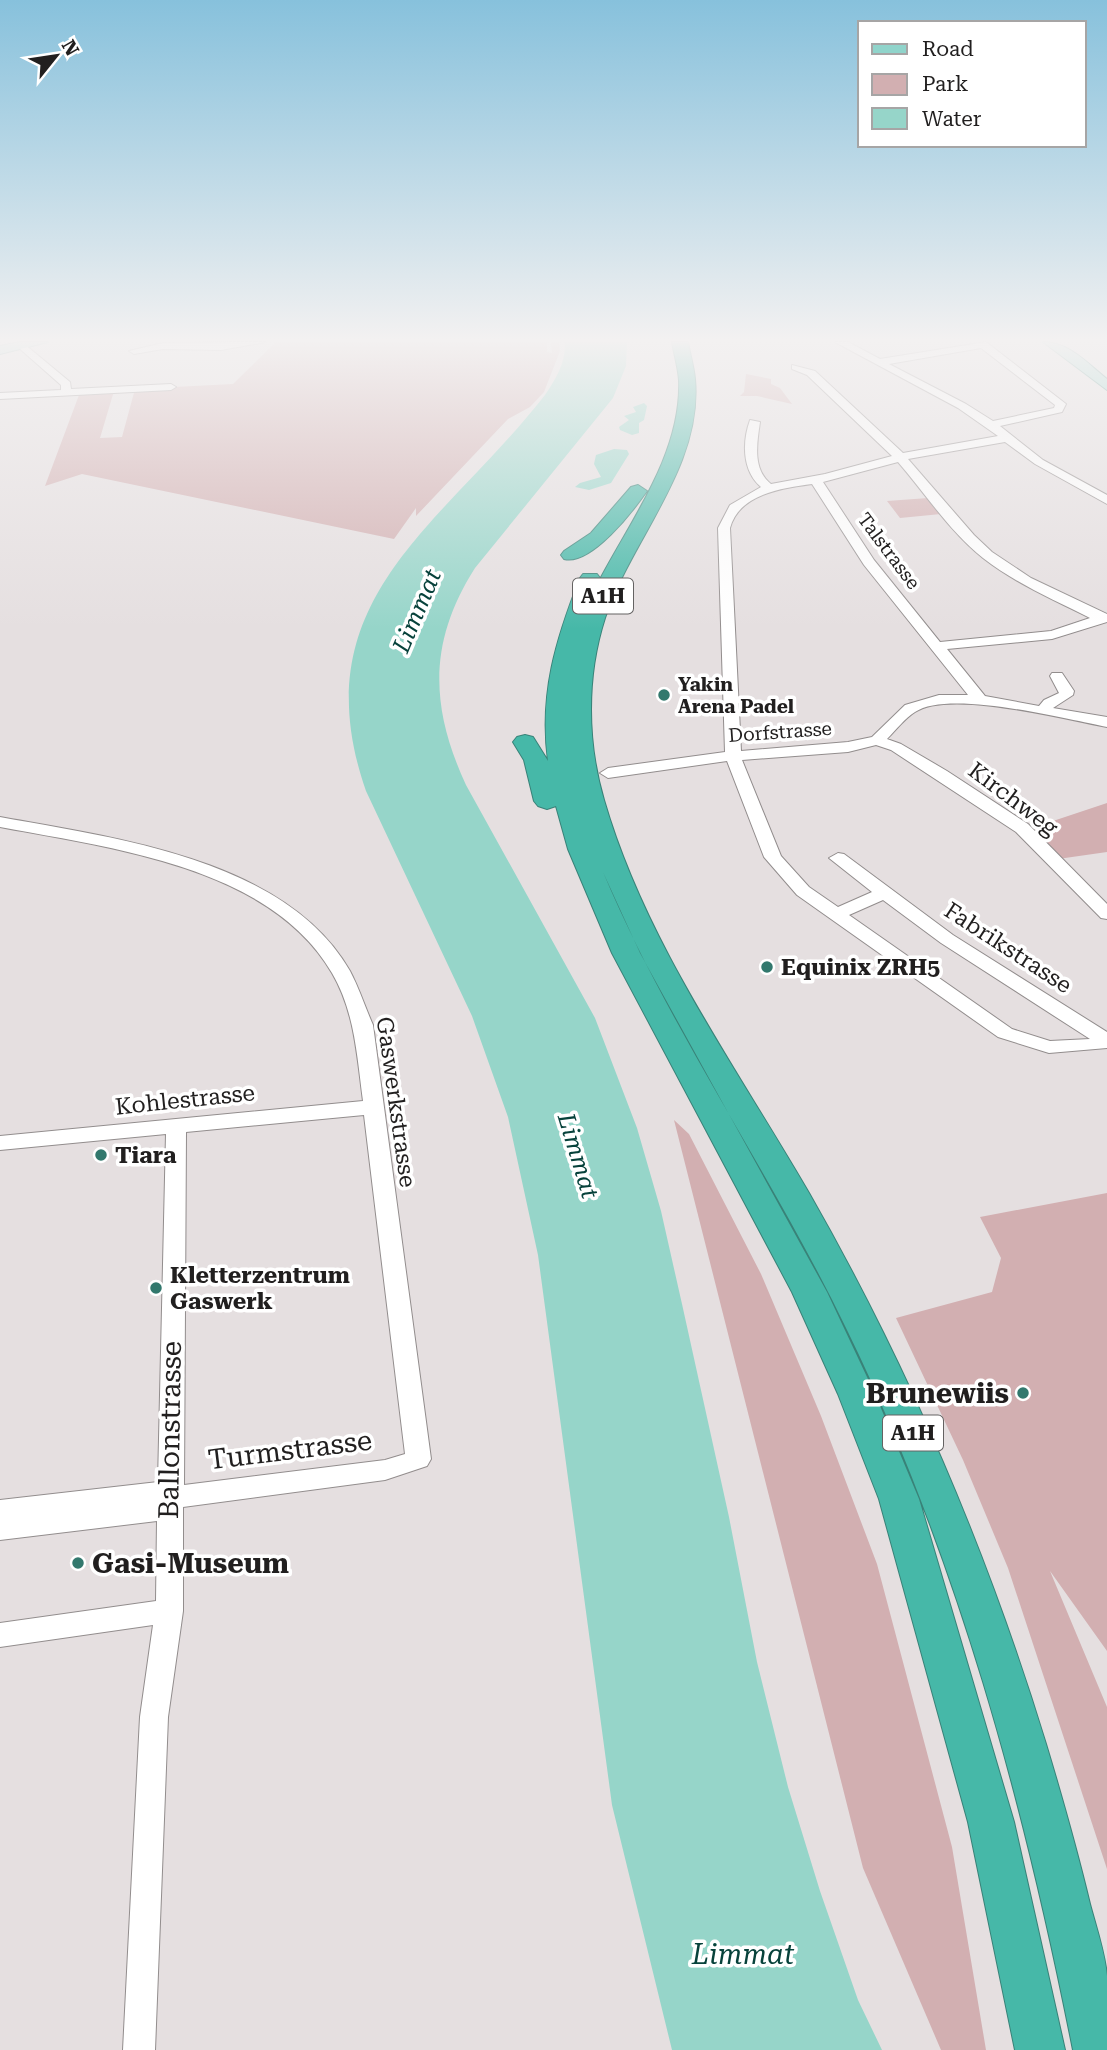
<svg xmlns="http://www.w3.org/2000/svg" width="1107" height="2050" font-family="'Roboto Serif',serif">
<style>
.green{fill:#d2afb1}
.water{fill:#96d5c9}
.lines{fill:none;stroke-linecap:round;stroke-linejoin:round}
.minor-casing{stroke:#928d8d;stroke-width:2}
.major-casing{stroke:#398278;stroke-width:2}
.highway-casing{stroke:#398278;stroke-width:2}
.minor{fill:#fff;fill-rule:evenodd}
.major{fill:#90d4cb;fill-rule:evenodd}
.highway{fill:#46b8a8;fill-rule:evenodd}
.poi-dot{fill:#32786d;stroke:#fff;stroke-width:2.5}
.labels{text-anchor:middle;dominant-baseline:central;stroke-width:7;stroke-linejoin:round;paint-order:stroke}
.far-street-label{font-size:19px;fill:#211f1f;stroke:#fff}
.far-poi-label{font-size:19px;font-weight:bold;fill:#211f1f;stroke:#fff;text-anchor:start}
.shield{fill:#fff;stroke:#646262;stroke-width:2}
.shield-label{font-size:21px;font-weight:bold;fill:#211f1f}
.street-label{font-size:23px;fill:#211f1f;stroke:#fff}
.poi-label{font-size:23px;font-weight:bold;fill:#211f1f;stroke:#fff;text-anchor:start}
.water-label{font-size:24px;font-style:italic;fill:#07423b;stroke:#fff}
.near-poi-label{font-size:28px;font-weight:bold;fill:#211f1f;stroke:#fff;text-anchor:end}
.near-street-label{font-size:28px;fill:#211f1f;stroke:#fff}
.near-water-label{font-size:28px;font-style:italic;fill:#07423b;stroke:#fff}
</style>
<rect width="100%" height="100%" fill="#e5dfe0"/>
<path class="green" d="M 276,342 L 547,342 L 547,352 L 552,353 L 551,342 L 559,342 L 560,351 L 544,392 L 530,407 L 508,419 L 416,516 L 416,508 L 394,539 L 82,474 L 45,486 L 79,395 L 114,391 L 100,438 L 122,437 L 135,389 L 233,384 Z
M 746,374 L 771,379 L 771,384 L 780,388 L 792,404 L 757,396 L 740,396 L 744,392 Z
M 928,498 L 941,514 L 900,518 L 887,501 Z
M 1107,803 L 1107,852 L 1058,859 L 1031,832 L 1035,827 Z
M 674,1120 L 689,1134 L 761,1274 L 821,1416 L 877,1564 L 952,1847 L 986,2050 L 941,2050 L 863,1868 Z
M 1107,1193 L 1107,1651 L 1050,1571 L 1107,1707 L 1107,1869 L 1008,1568 L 963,1460 L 896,1318 L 992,1292 L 1001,1258 L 980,1217 Z"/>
<path class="water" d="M 565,342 L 627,342 L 626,366 L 613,398 L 475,568 C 428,642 430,707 466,785 L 595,1018 L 637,1128 L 661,1211 L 682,1304 L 729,1517 L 757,1662 L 788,1787 L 820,1891 L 858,2000 L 882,2050 L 672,2050 L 612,1805 L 538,1255 L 508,1117 L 472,1016 L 366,791 C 299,599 443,526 545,395 C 556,379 566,362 565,342 Z
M 644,403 L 647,406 L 644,420 L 639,423 L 639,433 L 632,435 L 620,430 L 619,427 L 629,420 L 624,416 L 636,412 L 633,407 Z
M 614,449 L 627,450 L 629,454 L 611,483 L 589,490 L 575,487 L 580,483 L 601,477 L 594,464 L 596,455 Z"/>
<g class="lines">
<g class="minor-casing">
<path id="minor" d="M 234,342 L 266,342 L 221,350 L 163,349 L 134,354 L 129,351 L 163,343 Z
M 835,342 L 848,342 L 880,359 L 986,342 L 1066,404 L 1062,412 L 1000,426 L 1043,460 L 1107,495 L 1107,504 L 1035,464 L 1005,442 L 908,459 L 974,535 L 992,552 L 1031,578 L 1107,614 L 1107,622 L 1052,639 L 947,649 L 985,696 L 1039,706 L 1044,700 L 1059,693 L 1050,676 L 1052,673 L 1062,673 L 1074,691 L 1073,695 L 1053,708 L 1107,717 L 1107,727 C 1065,719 949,689 915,712 C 905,718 896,730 887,739 L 901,744 L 947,771 L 1028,824 L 1107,904 L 1107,919 L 1101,918 L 1016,832 L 891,750 L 876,745 L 848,752 L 742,760 L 781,856 L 809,887 L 838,907 L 872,892 L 829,858 L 838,853 L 844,854 L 953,935 L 1107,1032 L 1107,1048 L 1049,1053 L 998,1037 L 797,895 L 764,857 L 727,761 L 608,778 L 600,773 L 608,768 L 725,752 L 718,528 L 730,505 L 761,487 C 742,471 742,442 750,420 L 760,422 C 757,443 752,469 771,484 L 825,474 L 892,456 L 807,375 L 792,369 L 792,365 L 815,371 L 903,453 L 998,436 L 958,408 ZM 981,348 L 1055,405 L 1054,408 L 993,421 L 966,404 L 889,364 ZM 898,462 C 925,493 950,532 983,558 C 1015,583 1054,600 1090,618 L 1051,631 L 940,642 L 874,560 L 823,482 ZM 812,484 L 864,565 L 968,695 L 939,695 L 905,705 L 872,737 L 848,742 L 741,751 L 730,528 C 739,494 782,488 812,484 ZM 883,900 L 941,943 L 1090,1039 L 1050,1041 L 1012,1029 L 849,915 Z
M 23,343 L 70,382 L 71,389 L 171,384 L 176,387 L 171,390 L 0,399 L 0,393 L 61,390 L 61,385 L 19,348 L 18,346 Z
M 0,817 C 115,838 286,859 350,971 C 359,988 365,1007 373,1025 L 431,1459 L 427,1466 L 385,1480 L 183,1507 L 183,1611 L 168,1717 L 155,2050 L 123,2050 L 140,1717 L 153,1625 L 0,1647 L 0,1623 L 156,1601 L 157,1521 L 0,1540 L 0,1500 L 158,1482 L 166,1134 L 0,1150 L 0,1136 L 363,1101 C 357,1057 355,1012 332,973 C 270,866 110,848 0,827 ZM 364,1115 L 405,1454 L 385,1460 L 184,1485 L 186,1132 Z"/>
</g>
<g class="major-casing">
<path id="major" d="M 20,342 L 48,342 L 0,354 L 0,346 Z
M 1043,342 C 1069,342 1087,363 1107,379 L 1107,390 Z"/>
</g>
<g class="highway-casing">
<path id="highway" d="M 672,342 L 688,342 C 690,354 694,367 695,379 C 703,467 631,539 605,618 C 586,677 587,742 604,800 C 645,942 736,1067 809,1193 C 909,1368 987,1551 1046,1744 C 1062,1797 1077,1850 1090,1904 C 1096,1927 1105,1952 1107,1976 C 1107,2000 1107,2026 1107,2050 L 1073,2050 C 1024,1802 958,1558 847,1330 C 772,1174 670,1031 603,872 L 640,953 L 827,1292 L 875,1394 L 919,1499 L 1014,1822 L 1065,2050 L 1015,2050 L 968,1822 L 879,1499 L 838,1394 L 792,1292 L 612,953 L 568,849 L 556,806 L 547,809 L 538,806 L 534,801 L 524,760 L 513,742 L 517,737 L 525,735 L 533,737 L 548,761 C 539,694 556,639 580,578 L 583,574 L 597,574 L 600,578 L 598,583 C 630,521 682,454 679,380 C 678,367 674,354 672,342 Z
M 638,485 L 647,491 C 633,511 591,566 564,559 L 561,555 L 564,551 L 591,533 L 631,487 Z"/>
</g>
<use href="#minor" class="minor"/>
<use href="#major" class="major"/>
<use href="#highway" class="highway"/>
</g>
<linearGradient id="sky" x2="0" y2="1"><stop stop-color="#87c1dc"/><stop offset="0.54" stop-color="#f3f1f1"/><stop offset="1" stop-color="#f3f1f1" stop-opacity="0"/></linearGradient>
<rect width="1107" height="629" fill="url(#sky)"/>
<g class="poi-dot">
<circle cx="664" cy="695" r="7"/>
<circle cx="767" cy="967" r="7"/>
<circle cx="101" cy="1155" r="7"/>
<circle cx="156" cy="1288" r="7"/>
<circle cx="1023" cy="1393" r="7"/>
<circle cx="78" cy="1563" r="7"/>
</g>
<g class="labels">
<g class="far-street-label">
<text transform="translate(889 551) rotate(53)">Talstrasse</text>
<text transform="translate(780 732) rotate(-4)">Dorfstrasse</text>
</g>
<g class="far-poi-label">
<text x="678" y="684">Yakin<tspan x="678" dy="22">Arena Padel</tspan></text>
</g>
<g class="shield">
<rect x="573" y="578.5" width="60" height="35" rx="5"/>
<rect x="883" y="1415.5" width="60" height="35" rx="5"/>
</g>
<g class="shield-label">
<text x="603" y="596">A1H</text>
<text x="913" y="1433">A1H</text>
</g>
<g class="street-label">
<text transform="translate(1013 799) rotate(37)">Kirchweg</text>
<text transform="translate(1008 948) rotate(33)">Fabrikstrasse</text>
<text transform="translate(185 1100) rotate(-6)">Kohlestrasse</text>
<text transform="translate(396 1102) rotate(82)">Gaswerkstrasse</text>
</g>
<g class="poi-label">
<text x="781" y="967">Equinix ZRH5</text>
<text x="115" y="1155">Tiara</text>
<text x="170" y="1275">Kletterzentrum<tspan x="170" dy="26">Gaswerk</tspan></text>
</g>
<g class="water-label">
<text transform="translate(417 611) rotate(-67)">Limmat</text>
<text transform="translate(578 1156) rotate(73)">Limmat</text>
</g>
<g class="near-poi-label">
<text x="1009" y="1393">Brunewiis</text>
<text x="92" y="1563" text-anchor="start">Gasi-Museum</text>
</g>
<g class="near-street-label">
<text transform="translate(170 1430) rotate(-89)">Ballonstrasse</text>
<text transform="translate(290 1450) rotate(-7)">Turmstrasse</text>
</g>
<g class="near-water-label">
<text x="743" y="1954">Limmat</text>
</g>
</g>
<rect x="858" y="21" width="228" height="126" fill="#ffffff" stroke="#a6a5a5" stroke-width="2"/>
<rect x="872" y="44" width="35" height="10" fill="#90d4cb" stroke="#a6a5a5" stroke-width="2"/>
<text x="922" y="56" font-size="21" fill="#211f1f">Road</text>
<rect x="872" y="74" width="35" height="21" fill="#d2afb1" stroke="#a6a5a5" stroke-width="2"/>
<text x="922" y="91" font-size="21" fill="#211f1f">Park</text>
<rect x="872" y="108" width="35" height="21" fill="#96d5c9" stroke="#a6a5a5" stroke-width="2"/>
<text x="922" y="126" font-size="21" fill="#211f1f">Water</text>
<g transform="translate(56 56) rotate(60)" stroke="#ffffff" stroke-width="5" paint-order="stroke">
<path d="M0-5L12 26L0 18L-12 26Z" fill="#211f1f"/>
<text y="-10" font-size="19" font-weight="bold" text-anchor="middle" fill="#211f1f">N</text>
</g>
</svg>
